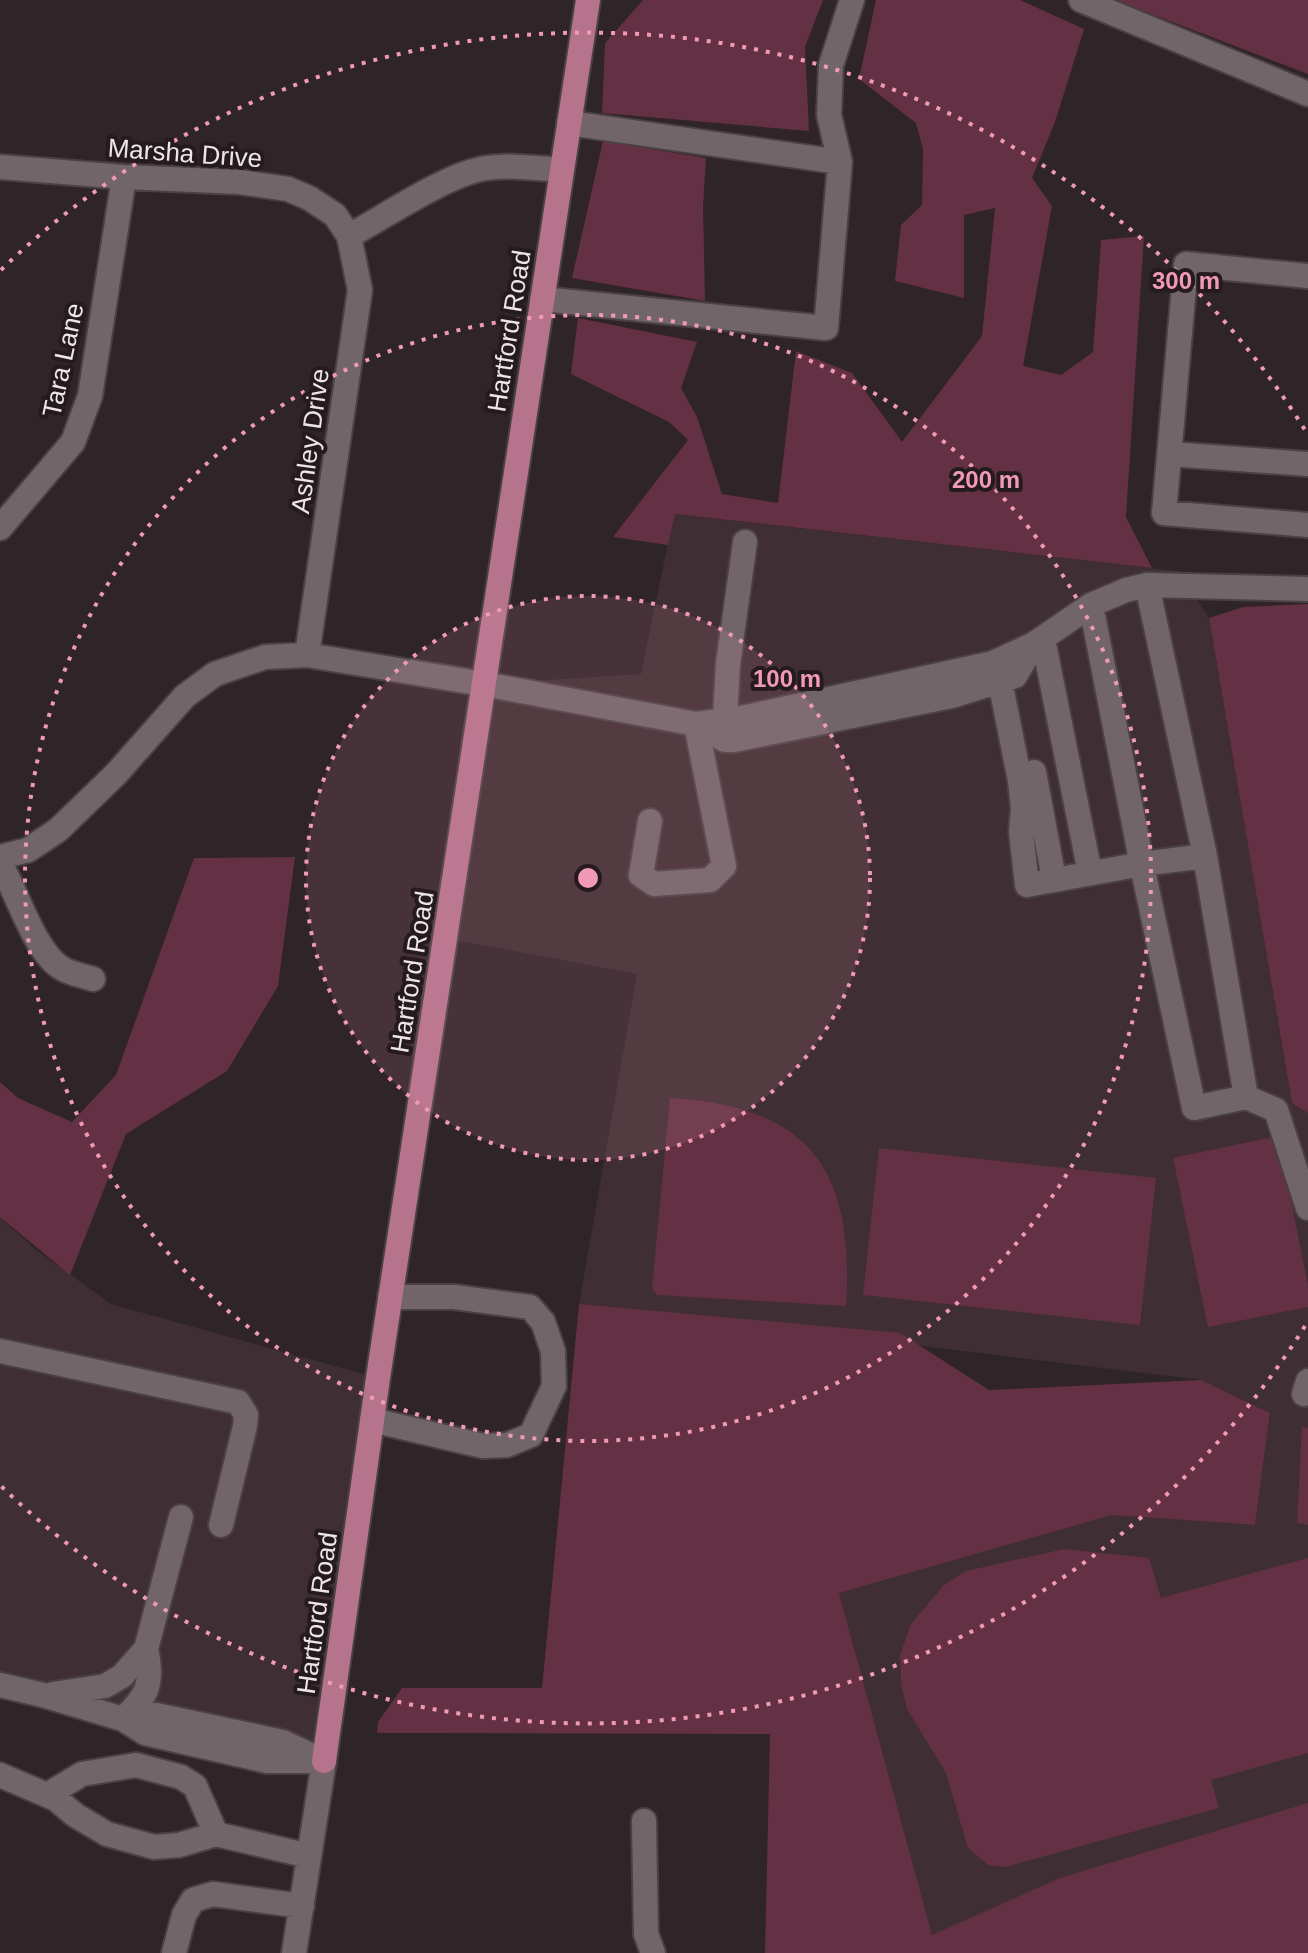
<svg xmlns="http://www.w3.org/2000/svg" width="1308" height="1953" font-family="Helvetica,sans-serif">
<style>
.built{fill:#3f2e33}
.green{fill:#643144}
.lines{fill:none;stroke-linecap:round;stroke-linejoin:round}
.minor-casing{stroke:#4a4144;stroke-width:28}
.major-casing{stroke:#4a4144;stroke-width:28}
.minor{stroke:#726569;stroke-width:24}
.major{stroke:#b6748c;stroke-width:24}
.ring{fill:none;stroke:#f09ab7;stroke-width:4;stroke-dasharray:4 8}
.labels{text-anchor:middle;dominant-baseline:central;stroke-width:8;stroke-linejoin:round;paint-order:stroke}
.street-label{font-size:26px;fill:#ede5e7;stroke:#251b1e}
.centre{fill:#f09ab7;stroke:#251b1e;stroke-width:4}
.ring-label{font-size:24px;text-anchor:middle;font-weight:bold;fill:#f09ab7;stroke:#251b1e;stroke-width:8;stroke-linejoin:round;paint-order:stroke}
</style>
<rect width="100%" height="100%" fill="#2f2427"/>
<path class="built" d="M 674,514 L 1178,571 L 1209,618 L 1292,1103 L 1308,1113 L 1308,1428 L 1303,1426 L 1297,1523 L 1308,1525 L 1308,1808 L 932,1936 L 839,1593 L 1112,1515 L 1255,1525 L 1270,1413 L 1201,1380 L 579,1304 L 637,974 L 445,938 L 484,684 L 641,674 Z
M 0,1217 L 35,1249 L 111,1304 L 378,1378 L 324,1761 L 0,1685 Z"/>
<path class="green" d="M 643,0 L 823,0 L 805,47 L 809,131 L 602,113 L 605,43 Z
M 876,0 L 1020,0 L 1084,29 L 1055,122 L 1032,178 L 1052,206 L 1023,366 L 1061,375 L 1093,352 L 1101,240 L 1144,236 L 1126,517 L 1152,568 L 675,514 L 668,545 L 613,537 L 688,440 L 669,422 L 571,374 L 578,318 L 697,342 L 681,388 L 697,417 L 722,494 L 778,503 L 796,351 L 852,373 L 902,442 L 982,336 L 995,208 L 964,215 L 964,298 L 895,281 L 901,225 L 922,205 L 923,149 L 916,123 L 859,79 Z
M 1115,0 L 1308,0 L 1308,74 Z
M 603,141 L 706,158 L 703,206 L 705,301 L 572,278 Z
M 1308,604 L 1308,1113 L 1292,1103 L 1209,618 L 1243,607 Z
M 295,857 L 278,986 L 227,1071 L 126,1134 L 70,1275 L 0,1217 L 0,1082 L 18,1098 L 72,1122 L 116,1075 L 194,858 Z
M 670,1098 C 810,1106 855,1170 846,1306 L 657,1295 L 652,1288 Z
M 1278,1136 L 1308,1285 L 1308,1307 L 1208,1327 L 1173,1158 Z
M 879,1148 L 1156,1178 L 1140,1325 L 863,1295 Z
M 579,1304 L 900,1333 L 989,1390 L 1201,1380 L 1270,1413 L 1255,1525 L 1112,1515 L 839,1593 L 932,1935 L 1060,1878 L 1308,1803 L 1308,1953 L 765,1953 L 770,1734 L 377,1733 L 378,1722 L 402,1688 L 542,1688 Z
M 1302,1426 L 1308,1428 L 1308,1525 L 1297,1523 Z
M 1064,1549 L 1149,1558 L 1161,1598 L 1308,1558 L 1308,1753 L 1211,1780 L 1219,1808 L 1005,1867 L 988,1865 L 968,1848 L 946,1773 L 907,1709 L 901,1683 L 900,1655 L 911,1624 L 944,1585 L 966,1571 Z"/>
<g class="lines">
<g class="minor-casing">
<path id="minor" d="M 1081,0 L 1308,94
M 569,123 L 840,162
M 0,167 L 124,177 L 239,182 L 288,189 L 309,198 L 335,215 L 349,236 L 360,290 L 307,655
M 349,236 C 384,217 445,176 481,169 C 508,164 535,168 562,170
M 1308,276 L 1186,264 L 1164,513 L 1308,525
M 542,299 L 826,328 L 840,162 L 829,115 L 831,65 L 852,0
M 1170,454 L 1308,464
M 0,528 L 73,442 L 90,396 L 124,177
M 1091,605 L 1143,870 L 1194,1108 L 1246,1097 L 1205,856 L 1147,585
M 1043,639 L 1090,873
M 1000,681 L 1020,781 L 1023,808 L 1021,832 L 1027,885 L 1142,864 L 1205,856
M 725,719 L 728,664 L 745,542
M 696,724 L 737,719 L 993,663 L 1034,644
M 1034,772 L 1054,879
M 650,821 L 641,875 L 654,884 L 710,880 L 724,866 L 696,724
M 0,857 L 28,850 L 58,830 L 116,774 L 185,696 L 215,674 L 265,657 L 307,655 L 484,684 L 696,724 L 725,740 L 734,740 L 952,696 L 1015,676 L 1034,644 L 1091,605 L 1126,590 L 1147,585 L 1308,589
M 0,863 C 17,892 35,954 63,969 C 72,974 84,976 93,979
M 1246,1097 L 1276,1110 L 1308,1208
M 0,1351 L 238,1402 L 246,1415 L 245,1426 L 221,1525
M 1304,1394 L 1308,1381
M 372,1420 L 483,1446 L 507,1445 L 531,1435 L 554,1386 L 553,1351 L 543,1322 L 530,1307 L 454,1297 L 390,1297
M 0,1685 L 43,1695 L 123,1719 L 145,1733 L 267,1761 L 324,1761
M 53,1694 L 105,1686 L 122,1676 L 146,1649 L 181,1517
M 123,1719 L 147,1713 L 283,1742 L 315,1757
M 123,1719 C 147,1696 154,1684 146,1649
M 0,1775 L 56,1799 L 75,1815 L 107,1834 L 154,1847 L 179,1845 L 216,1834 L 309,1856
M 47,1795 L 82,1774 L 136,1765 L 181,1777 L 195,1786 L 216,1834
M 644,1821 L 646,1934 L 653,1953
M 174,1953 L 184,1915 L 193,1900 L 213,1894 L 302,1906
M 294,1953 L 324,1761"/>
</g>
<g class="major-casing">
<path id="major" d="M 324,1761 L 378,1378 L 588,0"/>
</g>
<use href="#minor" class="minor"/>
<use href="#major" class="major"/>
</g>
<circle cx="588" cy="878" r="282" fill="#f09ab7" fill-opacity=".12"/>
<g class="ring">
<circle cx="588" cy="878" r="282"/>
<circle cx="588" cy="878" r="563"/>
<path d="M1305 1326A845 845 0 0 1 1 1486M1 270A845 845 0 0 1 1305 430"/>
</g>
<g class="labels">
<g class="street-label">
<text transform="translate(185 153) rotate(4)">Marsha Drive</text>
<text transform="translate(509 331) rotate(-81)">Hartford Road</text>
<text transform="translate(63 360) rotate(-78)">Tara Lane</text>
<text transform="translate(310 441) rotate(-82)">Ashley Drive</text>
<text transform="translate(412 972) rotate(-81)">Hartford Road</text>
<text transform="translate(317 1613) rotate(-82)">Hartford Road</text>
</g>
</g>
<circle cx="588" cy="878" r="12" class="centre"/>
<g class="ring-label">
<text x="1186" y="289">300 m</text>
<text x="986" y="488">200 m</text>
<text x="787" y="687">100 m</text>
</g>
</svg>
